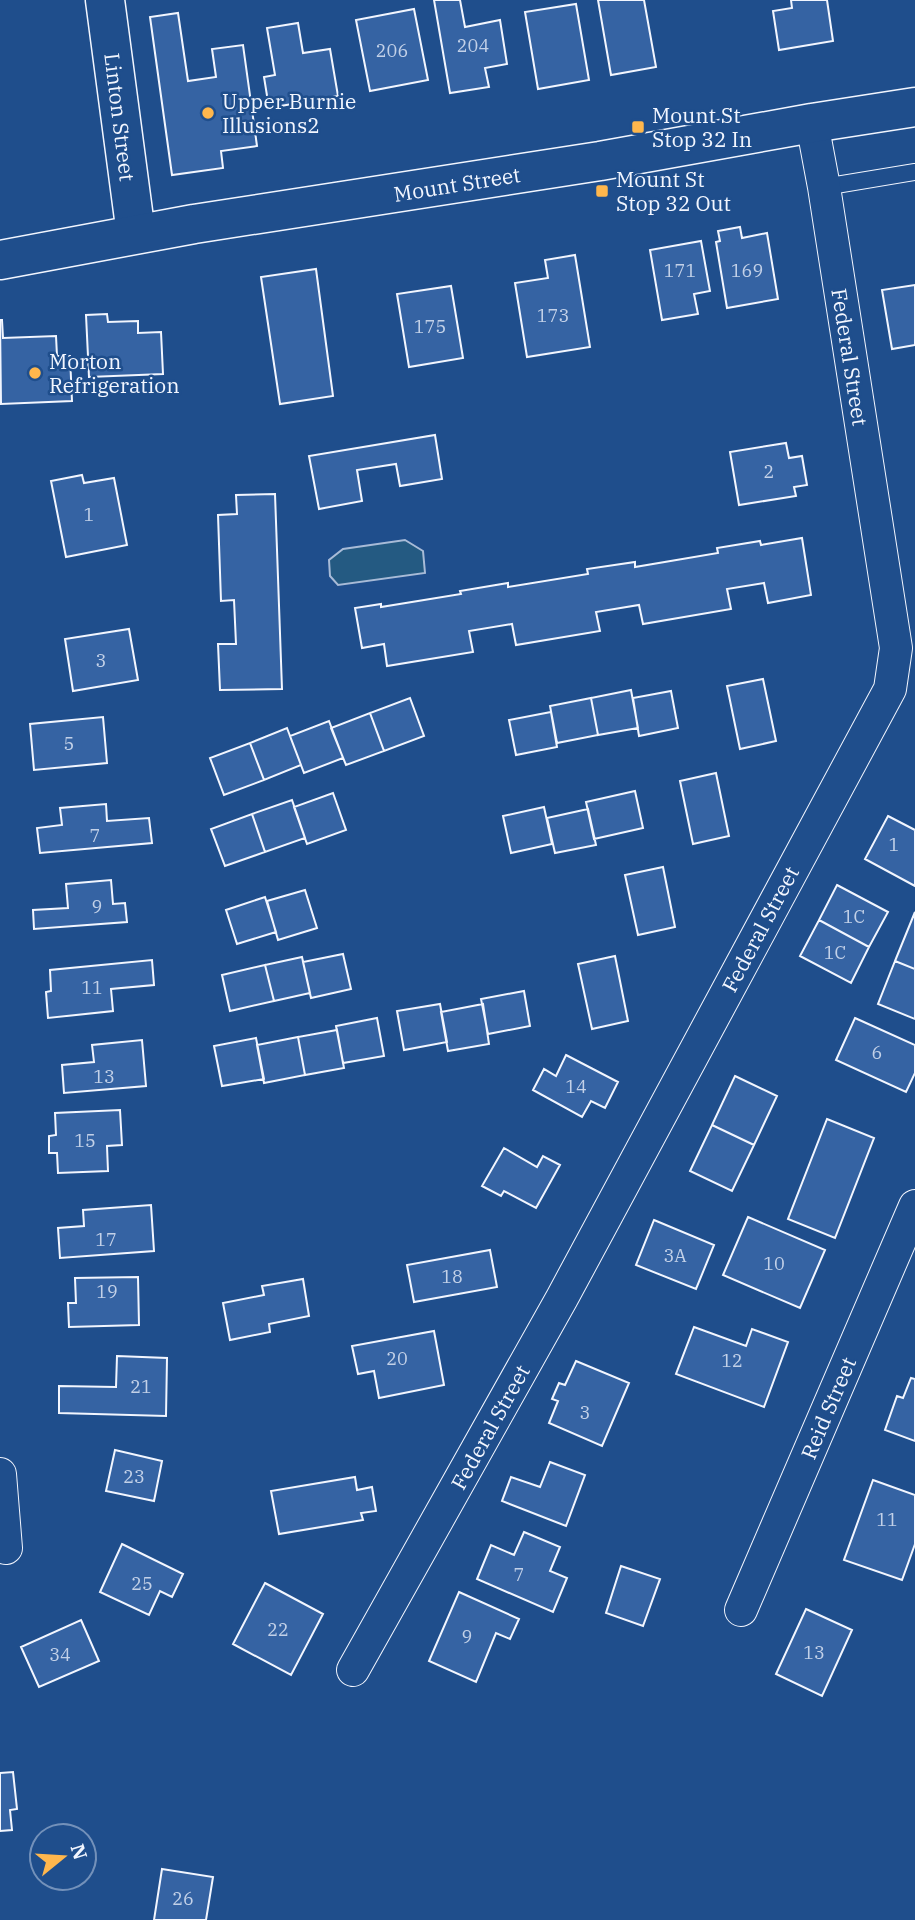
<svg xmlns="http://www.w3.org/2000/svg" width="915" height="1920" font-family="'IBM Plex Serif',serif">
<style>
.green{fill:#245a82;stroke:#a8bbd7;stroke-width:2}
.building{fill:#3563a3;stroke:#f2f6ff;stroke-width:2}
.lines{fill:none;stroke-linecap:round;stroke-linejoin:round}
.service-casing{stroke:#f2f6ff;stroke-width:18}
.minor-casing{stroke:#f2f6ff;stroke-width:34}
.tertiary-casing{stroke:#f2f6ff;stroke-width:41}
.trunk-casing{stroke:#f2f6ff;stroke-width:41}
.service{stroke:#1f4e8c;stroke-width:16}
.minor{stroke:#1f4e8c;stroke-width:32}
.tertiary{stroke:#1f4e8c;stroke-width:38}
.trunk{stroke:#1f4e8c;stroke-width:38}
.poi-dot{fill:#ffb74d;stroke:#1f4e8c;stroke-width:2.5}
.labels{text-anchor:middle;dominant-baseline:central;stroke-width:5;stroke-linejoin:round;paint-order:stroke}
.number-label{font-size:18px;fill:#c3d1e8}
.poi-label{font-size:21px;fill:#f2f6ff;stroke:#1f4e8c;text-anchor:start}
.street-label{font-size:21px;fill:#f2f6ff;stroke:#1f4e8c}
</style>
<rect width="100%" height="100%" fill="#1f4e8c"/>
<path class="green" d="M 405,540 L 423,551 L 425,573 L 338,585 L 330,576 L 329,560 L 343,549 Z"/>
<path class="building" d="M 434,0 L 460,0 L 465,27 L 500,20 L 507,64 L 485,68 L 489,87 L 450,93 Z
M 598,0 L 644,0 L 656,67 L 611,75 Z
M 791,0 L 827,0 L 833,41 L 779,50 L 773,11 L 792,8 Z
M 576,4 L 589,80 L 538,89 L 525,12 Z
M 414,9 L 428,80 L 370,91 L 356,20 Z
M 178,13 L 188,81 L 216,77 L 212,49 L 243,45 L 257,146 L 221,151 L 223,168 L 172,175 L 150,17 Z
M 298,23 L 303,53 L 330,49 L 338,96 L 269,108 L 264,77 L 275,75 L 267,28 Z
M 740,227 L 742,238 L 767,233 L 778,299 L 727,308 L 716,242 L 720,241 L 718,231 Z
M 701,241 L 710,291 L 694,294 L 698,314 L 662,320 L 650,250 Z
M 575,255 L 590,347 L 527,357 L 515,283 L 548,278 L 545,260 Z
M 316,269 L 333,396 L 280,404 L 261,277 Z
M 915,285 L 915,345 L 892,349 L 882,290 Z
M 451,286 L 463,358 L 409,367 L 397,294 Z
M 107,314 L 108,322 L 138,321 L 138,333 L 161,332 L 163,374 L 89,377 L 86,315 Z
M 0,320 L 2,320 L 3,338 L 56,336 L 57,356 L 70,356 L 72,401 L 1,404 Z
M 435,435 L 442,479 L 400,486 L 396,464 L 357,470 L 362,501 L 319,509 L 309,456 Z
M 786,443 L 789,458 L 802,456 L 807,485 L 794,487 L 796,496 L 739,505 L 730,452 Z
M 82,475 L 84,483 L 114,478 L 127,545 L 66,557 L 51,481 Z
M 275,494 L 282,689 L 220,690 L 218,644 L 236,644 L 234,600 L 221,601 L 218,515 L 237,514 L 236,495 Z
M 802,538 L 811,595 L 768,603 L 764,583 L 727,589 L 731,609 L 643,624 L 639,605 L 596,612 L 600,631 L 516,645 L 512,624 L 469,631 L 473,652 L 387,666 L 384,644 L 362,648 L 355,608 L 381,604 L 381,607 L 461,594 L 460,591 L 508,583 L 508,587 L 588,574 L 587,569 L 635,562 L 635,567 L 718,553 L 717,548 L 760,541 L 761,545 Z
M 129,629 L 138,680 L 73,691 L 65,639 Z
M 763,679 L 776,741 L 740,749 L 727,686 Z
M 631,690 L 638,728 L 598,735 L 591,698 Z
M 671,691 L 678,728 L 639,736 L 633,698 Z
M 410,698 L 424,736 L 384,751 L 370,713 Z
M 591,698 L 598,735 L 557,743 L 550,706 Z
M 551,712 L 557,747 L 516,755 L 509,720 Z
M 370,713 L 384,751 L 346,765 L 331,728 Z
M 103,717 L 107,763 L 34,770 L 30,724 Z
M 329,721 L 343,758 L 304,773 L 290,736 Z
M 287,728 L 301,765 L 264,780 L 250,743 Z
M 250,743 L 264,780 L 224,795 L 210,758 Z
M 716,773 L 729,836 L 693,844 L 680,781 Z
M 635,791 L 643,828 L 594,839 L 586,802 Z
M 333,793 L 346,830 L 307,844 L 294,807 Z
M 292,800 L 305,838 L 265,852 L 252,814 Z
M 106,804 L 107,821 L 149,818 L 152,843 L 40,853 L 37,828 L 62,825 L 60,808 Z
M 544,807 L 552,844 L 511,853 L 503,816 Z
M 588,809 L 596,845 L 555,853 L 547,818 Z
M 252,814 L 265,852 L 225,866 L 211,829 Z
M 888,816 L 915,830 L 915,886 L 865,859 Z
M 663,867 L 675,927 L 638,935 L 625,875 Z
M 111,880 L 113,904 L 125,903 L 127,922 L 34,929 L 33,910 L 68,908 L 66,884 Z
M 837,885 L 888,912 L 869,947 L 819,920 Z
M 305,890 L 317,928 L 278,940 L 267,901 Z
M 265,897 L 276,932 L 237,944 L 226,910 Z
M 915,912 L 915,969 L 895,961 Z
M 819,920 L 869,947 L 851,983 L 800,956 Z
M 343,954 L 351,989 L 311,998 L 303,962 Z
M 615,956 L 628,1021 L 592,1029 L 578,964 Z
M 302,957 L 310,993 L 274,1001 L 265,965 Z
M 152,960 L 154,985 L 111,989 L 113,1011 L 48,1018 L 46,992 L 51,991 L 50,970 Z
M 895,961 L 915,969 L 915,1019 L 878,1004 Z
M 265,965 L 274,1001 L 230,1011 L 222,975 Z
M 524,991 L 530,1026 L 488,1034 L 481,999 Z
M 440,1004 L 447,1042 L 404,1050 L 397,1011 Z
M 483,1004 L 489,1044 L 448,1051 L 441,1012 Z
M 377,1018 L 384,1056 L 343,1063 L 336,1026 Z
M 855,1018 L 915,1045 L 915,1073 L 906,1092 L 836,1060 Z
M 337,1030 L 344,1068 L 305,1075 L 298,1037 Z
M 298,1037 L 305,1075 L 264,1083 L 257,1045 Z
M 256,1038 L 264,1079 L 222,1086 L 214,1046 Z
M 142,1040 L 146,1086 L 64,1093 L 62,1065 L 94,1062 L 92,1045 Z
M 566,1055 L 618,1082 L 605,1108 L 591,1101 L 582,1117 L 533,1090 L 544,1069 L 556,1076 Z
M 735,1076 L 777,1096 L 754,1145 L 712,1125 Z
M 120,1110 L 122,1145 L 107,1146 L 108,1171 L 58,1173 L 57,1153 L 49,1153 L 49,1136 L 56,1135 L 55,1113 Z
M 827,1119 L 874,1138 L 835,1238 L 788,1219 Z
M 712,1125 L 754,1145 L 732,1191 L 690,1171 Z
M 504,1148 L 537,1167 L 543,1156 L 560,1165 L 536,1208 L 504,1191 L 501,1196 L 482,1186 Z
M 151,1205 L 154,1251 L 60,1258 L 58,1228 L 84,1226 L 83,1210 Z
M 748,1217 L 825,1250 L 800,1308 L 723,1275 Z
M 654,1220 L 714,1245 L 696,1289 L 636,1265 Z
M 490,1250 L 497,1287 L 414,1302 L 407,1265 Z
M 138,1277 L 139,1325 L 69,1327 L 68,1303 L 76,1303 L 75,1278 Z
M 303,1279 L 309,1316 L 269,1324 L 270,1332 L 230,1340 L 223,1303 L 264,1295 L 262,1286 Z
M 694,1327 L 746,1346 L 752,1329 L 788,1342 L 764,1407 L 676,1374 Z
M 434,1331 L 444,1385 L 379,1398 L 374,1371 L 358,1374 L 352,1346 Z
M 117,1356 L 167,1358 L 166,1416 L 59,1413 L 59,1386 L 116,1387 Z
M 576,1361 L 629,1383 L 602,1446 L 549,1423 L 558,1401 L 552,1399 L 559,1383 L 565,1385 Z
M 911,1378 L 915,1379 L 915,1441 L 885,1430 L 897,1396 L 903,1398 Z
M 115,1450 L 162,1461 L 154,1501 L 106,1491 Z
M 550,1462 L 585,1475 L 566,1526 L 502,1501 L 511,1477 L 540,1487 Z
M 355,1477 L 357,1490 L 372,1487 L 376,1511 L 361,1513 L 363,1520 L 279,1534 L 271,1491 Z
M 873,1480 L 915,1495 L 915,1544 L 902,1580 L 844,1560 Z
M 524,1532 L 560,1547 L 550,1571 L 567,1578 L 553,1612 L 477,1579 L 491,1545 L 514,1555 Z
M 122,1544 L 183,1574 L 172,1597 L 160,1591 L 149,1615 L 100,1592 Z
M 621,1566 L 660,1579 L 643,1626 L 606,1613 Z
M 265,1583 L 323,1614 L 291,1675 L 233,1644 Z
M 459,1592 L 519,1619 L 510,1639 L 496,1633 L 476,1682 L 429,1661 Z
M 806,1609 L 852,1630 L 822,1696 L 776,1674 Z
M 81,1620 L 99,1661 L 39,1687 L 21,1647 Z
M 13,1772 L 17,1809 L 10,1810 L 12,1830 L 0,1831 L 0,1773 Z
M 162,1869 L 213,1877 L 206,1920 L 154,1920 Z"/>
<g class="lines">
<g class="service-casing">
<path id="service" d="M 824,187 L 915,172"/>
</g>
<g class="minor-casing">
<path id="minor" d="M 0,1474 L 6,1548
M 741,1610 L 915,1206
M 353,1670 L 562,1298 L 890,689 L 896,648 L 824,187 L 812,123"/>
</g>
<g class="tertiary-casing">
<path id="tertiary" d="M 105,0 L 136,234"/>
</g>
<g class="trunk-casing">
<path id="trunk" d="M 0,260 L 194,224 L 600,161 L 812,123 L 915,107"/>
</g>
<use href="#service" class="service"/>
<use href="#minor" class="minor"/>
<use href="#tertiary" class="tertiary"/>
<use href="#trunk" class="trunk"/>
</g>
<g class="poi-dot">
<circle cx="208" cy="113" r="7"/>
<rect x="631" y="120" width="14" height="14" rx="3.5"/>
<rect x="595" y="184" width="14" height="14" rx="3.5"/>
<circle cx="35" cy="373" r="7"/>
</g>
<g class="labels">
<g class="number-label">
<text x="473" y="45">204</text>
<text x="392" y="50">206</text>
<text x="680" y="270">171</text>
<text x="747" y="270">169</text>
<text x="553" y="315">173</text>
<text x="430" y="326">175</text>
<text x="769" y="471">2</text>
<text x="89" y="514">1</text>
<text x="101" y="660">3</text>
<text x="69" y="743">5</text>
<text x="95" y="835">7</text>
<text x="894" y="844">1</text>
<text x="97" y="906">9</text>
<text x="854" y="916">1C</text>
<text x="835" y="952">1C</text>
<text x="92" y="987">11</text>
<text x="877" y="1052">6</text>
<text x="104" y="1076">13</text>
<text x="576" y="1086">14</text>
<text x="85" y="1140">15</text>
<text x="106" y="1239">17</text>
<text x="675" y="1255">3A</text>
<text x="774" y="1263">10</text>
<text x="452" y="1276">18</text>
<text x="107" y="1291">19</text>
<text x="397" y="1358">20</text>
<text x="732" y="1360">12</text>
<text x="141" y="1386">21</text>
<text x="585" y="1412">3</text>
<text x="134" y="1476">23</text>
<text x="887" y="1519">11</text>
<text x="519" y="1574">7</text>
<text x="142" y="1583">25</text>
<text x="278" y="1629">22</text>
<text x="467" y="1636">9</text>
<text x="814" y="1652">13</text>
<text x="60" y="1654">34</text>
<text x="183" y="1898">26</text>
</g>
<g class="poi-label">
<text x="222" y="101">Upper Burnie<tspan x="222" dy="24">Illusions2</tspan></text>
<text x="652" y="115">Mount St<tspan x="652" dy="24">Stop 32 In</tspan></text>
<text x="616" y="179">Mount St<tspan x="616" dy="24">Stop 32 Out</tspan></text>
<text x="49" y="361">Morton<tspan x="49" dy="24">Refrigeration</tspan></text>
</g>
<g class="street-label">
<text transform="translate(120 117) rotate(83)">Linton Street</text>
<text transform="translate(457 184) rotate(-9)">Mount Street</text>
<text transform="translate(850 357) rotate(81)">Federal Street</text>
<text transform="translate(760 929) rotate(-62)">Federal Street</text>
<text transform="translate(828 1408) rotate(-67)">Reid Street</text>
<text transform="translate(490 1427) rotate(-61)">Federal Street</text>
</g>
</g>
<g transform="translate(63 1857) rotate(72)"><circle r="33" fill="#1f4e8c" stroke="#7391ba" stroke-width="2"/>
<path d="M0-5L12 26L0 18L-12 26Z" fill="#ffb74d"/>
<text y="-10" font-size="19" font-weight="bold" text-anchor="middle" fill="#f2f6ff">N</text>
</g>
</svg>
